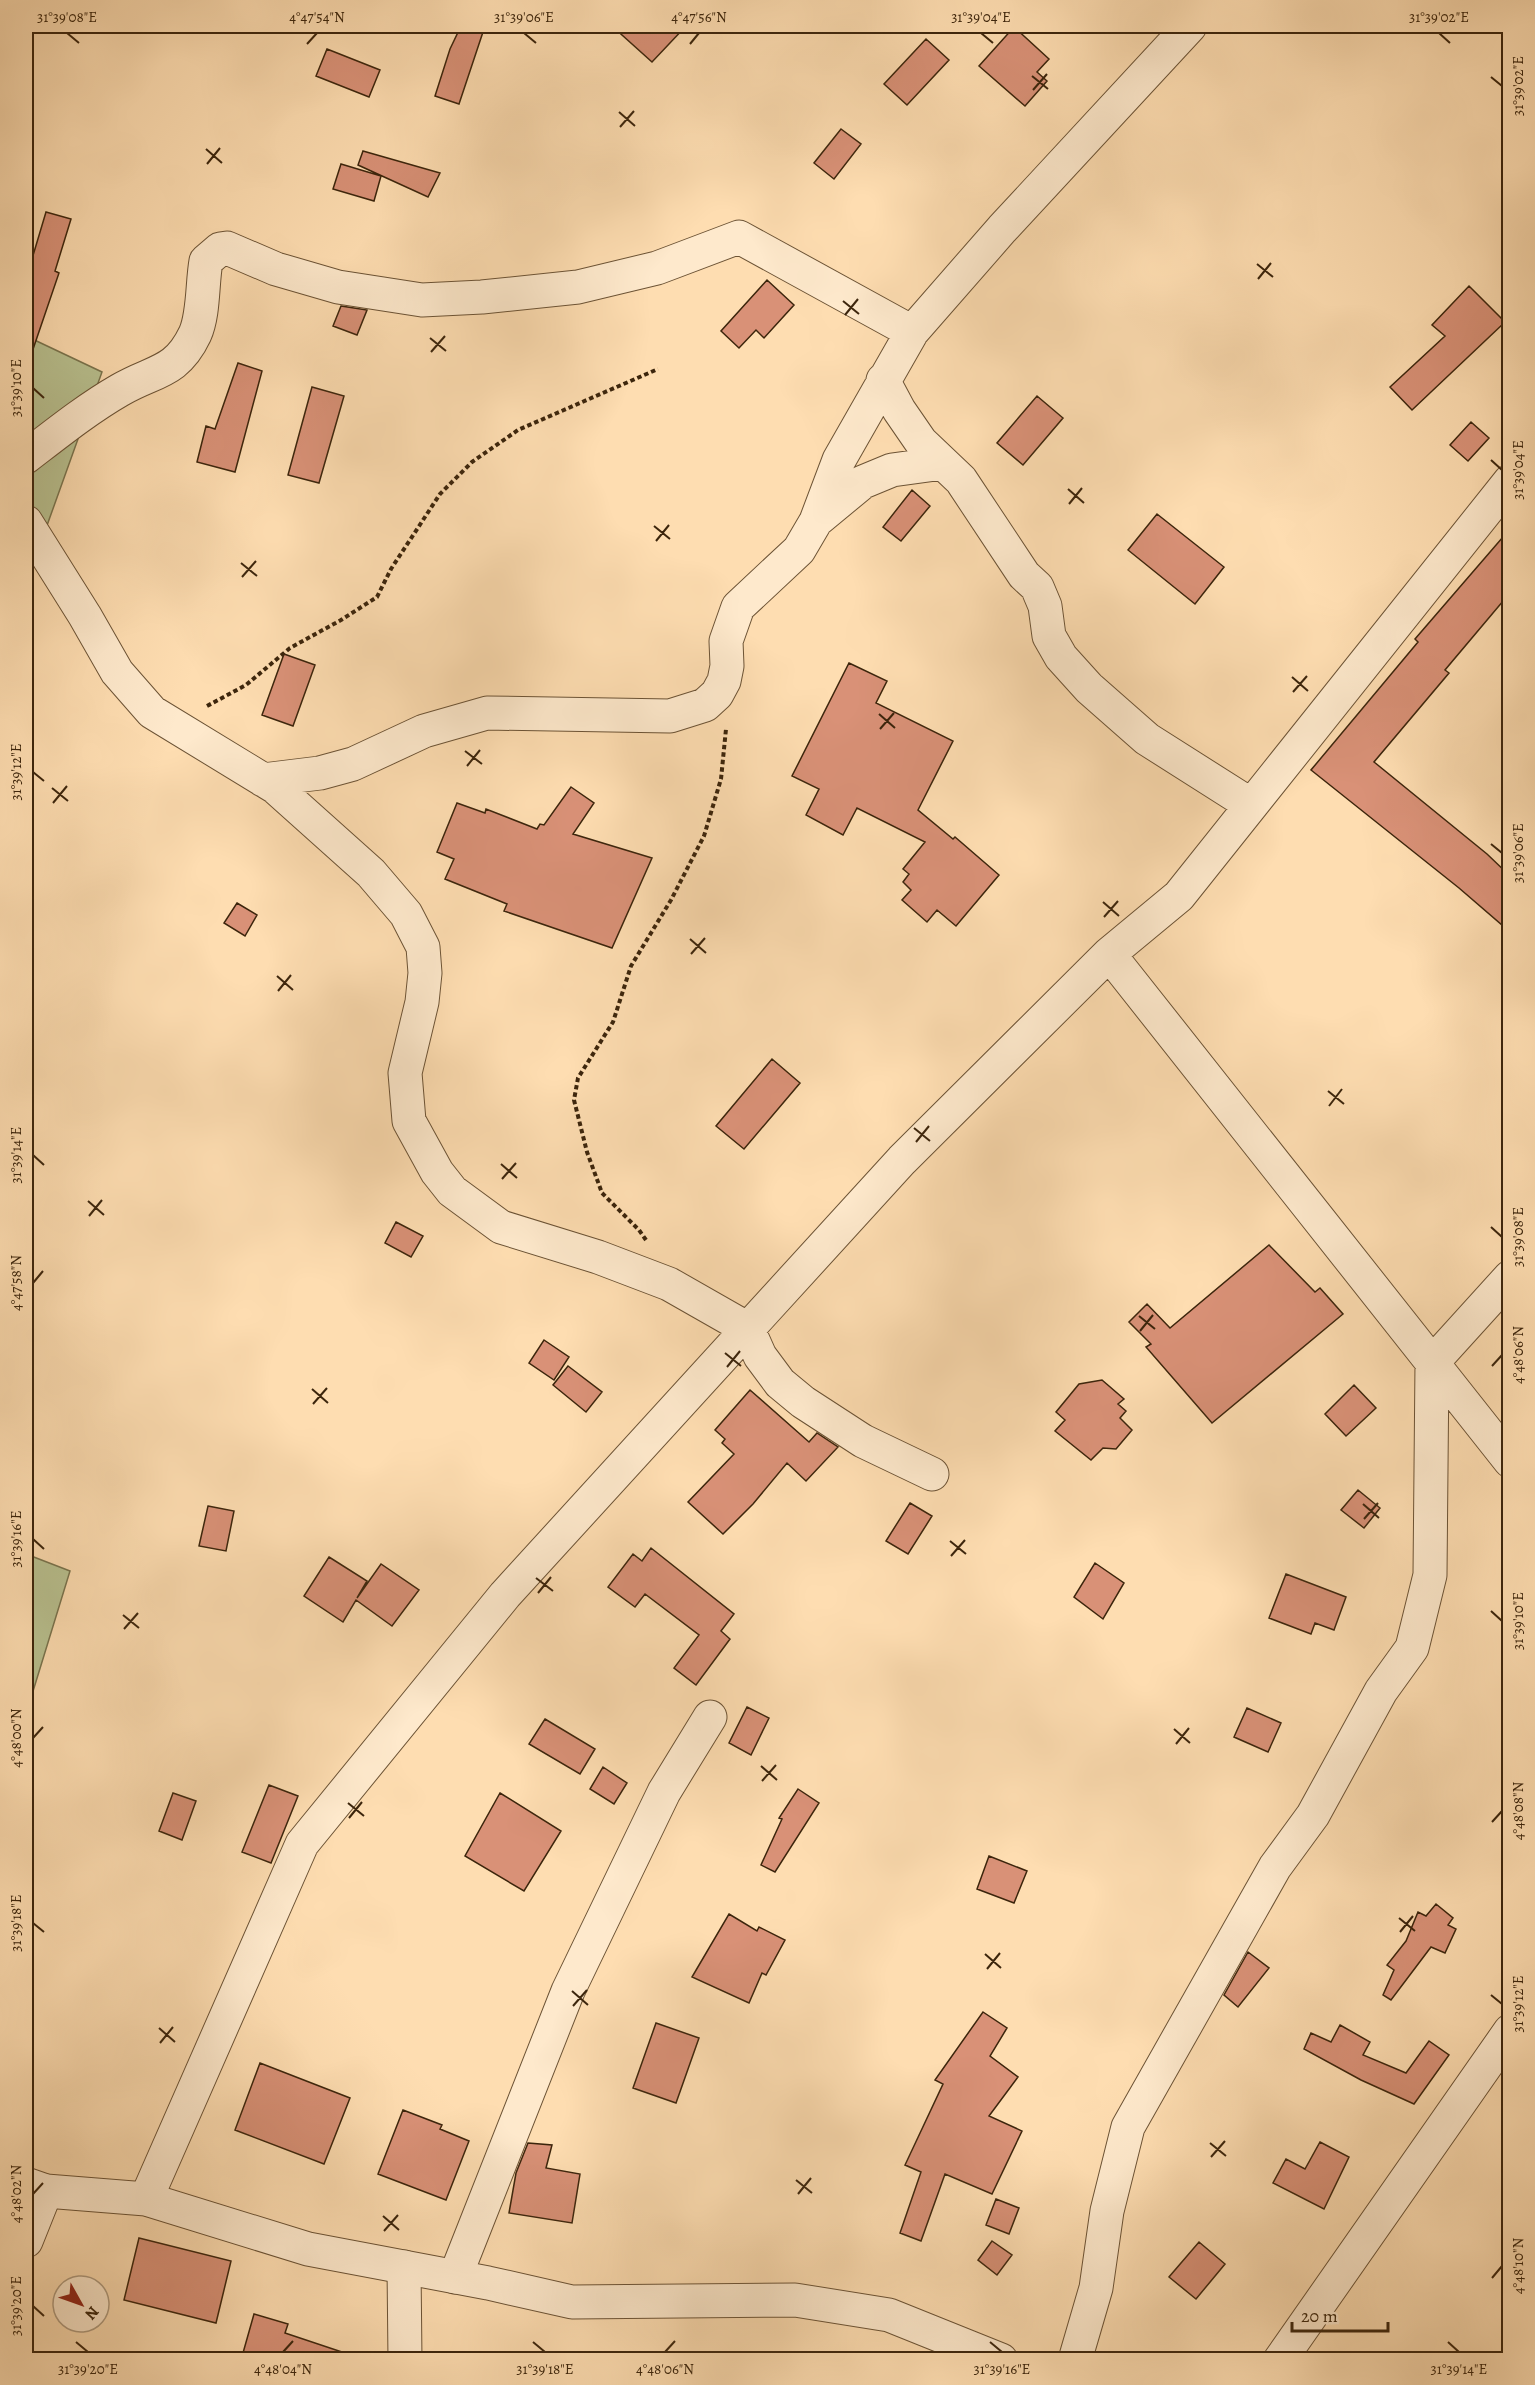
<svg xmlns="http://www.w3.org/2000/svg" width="1535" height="2385" font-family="Alegreya,serif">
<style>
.green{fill:#b9c291;stroke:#7a744e;stroke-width:1.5}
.building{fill:#d99177;stroke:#3c250c;stroke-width:1.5}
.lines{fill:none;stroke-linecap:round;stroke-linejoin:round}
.minor-casing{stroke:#6c5335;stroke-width:35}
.tertiary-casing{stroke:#6c5335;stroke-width:35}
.path{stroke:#3c250c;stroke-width:4;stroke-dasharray:4.5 3;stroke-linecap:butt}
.minor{stroke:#fee9cc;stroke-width:33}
.tertiary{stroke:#fee9cc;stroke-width:33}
.ticks{fill:none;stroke:#3c250c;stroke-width:2}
.neatline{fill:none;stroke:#3c250c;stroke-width:2}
.ticks-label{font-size:15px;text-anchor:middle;fill:#3c250c}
</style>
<rect width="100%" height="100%" fill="#feddb1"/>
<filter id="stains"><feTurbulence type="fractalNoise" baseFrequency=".00333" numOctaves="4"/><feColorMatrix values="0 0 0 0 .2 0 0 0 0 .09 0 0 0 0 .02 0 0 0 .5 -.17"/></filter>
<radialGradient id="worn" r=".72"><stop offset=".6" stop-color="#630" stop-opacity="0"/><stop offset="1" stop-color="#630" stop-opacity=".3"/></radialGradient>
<path class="green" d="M 26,336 L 102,372 L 26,584 Z
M 26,1554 L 70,1571 L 26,1714 Z"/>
<path class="building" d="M 461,26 L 485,26 L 459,104 L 435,96 L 450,49 Z
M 612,26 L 686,26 L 652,62 Z
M 1014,27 L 1049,59 L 1037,72 L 1047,81 L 1025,106 L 979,66 Z
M 926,39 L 949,60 L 907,105 L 884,84 Z
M 327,49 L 380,70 L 369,97 L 316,76 Z
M 841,129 L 861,144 L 834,179 L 814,163 Z
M 363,151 L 440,173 L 428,197 L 358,165 Z
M 341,164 L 381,176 L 374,201 L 333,189 Z
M 46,212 L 71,219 L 55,271 L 59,273 L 30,358 L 26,357 L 26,279 Z
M 767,280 L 794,305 L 764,338 L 756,330 L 739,348 L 721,331 Z
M 1469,286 L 1505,322 L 1412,410 L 1390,387 L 1445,336 L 1432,325 Z
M 341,306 L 367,310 L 357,335 L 333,326 Z
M 238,363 L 262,371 L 235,472 L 197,462 L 206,426 L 215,429 Z
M 312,387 L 344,396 L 319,483 L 288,475 Z
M 1037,396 L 1063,418 L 1023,465 L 997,443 Z
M 1471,422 L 1489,438 L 1468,461 L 1450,445 Z
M 912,490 L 930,506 L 901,541 L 883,527 Z
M 1157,514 L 1224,567 L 1195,604 L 1128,550 Z
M 1509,530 L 1509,594 L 1445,670 L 1449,673 L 1374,762 L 1487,854 L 1509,875 L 1509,931 L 1459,888 L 1311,770 L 1418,642 L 1415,639 Z
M 284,654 L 315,665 L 293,726 L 262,715 Z
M 849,663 L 887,681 L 876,703 L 953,741 L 918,810 L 953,839 L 955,837 L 999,875 L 956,926 L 937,910 L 927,922 L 902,900 L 911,890 L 903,882 L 909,874 L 903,869 L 925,842 L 857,808 L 843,835 L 806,815 L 819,789 L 792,776 Z
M 571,787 L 594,803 L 573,834 L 652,858 L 612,948 L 504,911 L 507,904 L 445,879 L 454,859 L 437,852 L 457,803 L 485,813 L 486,809 L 537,829 L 540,824 L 544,825 Z
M 237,903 L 257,915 L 245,936 L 224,923 Z
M 772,1059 L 800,1083 L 744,1149 L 716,1126 Z
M 396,1222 L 423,1236 L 411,1257 L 385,1243 Z
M 1269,1245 L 1315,1292 L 1320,1288 L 1343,1314 L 1212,1423 L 1146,1347 L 1151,1344 L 1129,1322 L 1147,1304 L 1170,1328 Z
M 544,1340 L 569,1357 L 554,1380 L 529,1363 Z
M 568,1366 L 602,1392 L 586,1412 L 553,1385 Z
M 1102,1380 L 1124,1399 L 1118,1404 L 1126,1411 L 1120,1418 L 1132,1430 L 1116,1449 L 1103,1448 L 1091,1460 L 1055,1431 L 1065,1420 L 1056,1412 L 1079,1384 Z
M 1354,1385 L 1376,1408 L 1346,1436 L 1325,1414 Z
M 750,1390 L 809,1442 L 817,1433 L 838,1447 L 806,1481 L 787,1463 L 753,1504 L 723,1534 L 688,1502 L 734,1454 L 722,1443 L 725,1439 L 715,1430 Z
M 1358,1490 L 1380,1508 L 1364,1528 L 1341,1510 Z
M 910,1503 L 932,1516 L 908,1554 L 886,1541 Z
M 208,1506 L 234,1511 L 226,1551 L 199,1546 Z
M 651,1548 L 734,1614 L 721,1631 L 730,1639 L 696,1685 L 674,1668 L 699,1635 L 645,1594 L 635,1607 L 608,1587 L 633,1554 L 642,1561 Z
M 329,1557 L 367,1581 L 357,1598 L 381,1564 L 419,1590 L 392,1626 L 356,1600 L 343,1622 L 304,1596 Z
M 1095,1563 L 1124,1583 L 1103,1619 L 1074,1597 Z
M 1286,1574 L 1346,1597 L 1334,1630 L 1315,1623 L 1311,1634 L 1269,1618 Z
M 747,1707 L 769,1718 L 751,1755 L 729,1743 Z
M 1247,1708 L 1281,1723 L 1268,1752 L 1234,1737 Z
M 545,1719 L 595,1749 L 580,1774 L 529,1744 Z
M 603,1767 L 627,1783 L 614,1804 L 590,1789 Z
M 269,1785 L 298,1796 L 271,1863 L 242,1852 Z
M 798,1789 L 819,1803 L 775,1872 L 761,1865 L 782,1819 L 779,1818 Z
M 173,1793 L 196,1801 L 182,1840 L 159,1831 Z
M 500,1793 L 561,1831 L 524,1891 L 465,1856 Z
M 989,1856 L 1027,1871 L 1014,1903 L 977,1889 Z
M 1436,1904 L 1453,1918 L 1448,1925 L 1456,1929 L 1445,1953 L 1431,1947 L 1391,2000 L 1383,1995 L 1394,1970 L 1387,1965 L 1406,1941 L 1418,1912 L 1426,1916 Z
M 729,1914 L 757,1931 L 759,1927 L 785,1940 L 766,1975 L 762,1973 L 749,2003 L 692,1977 Z
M 1248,1952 L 1269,1968 L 1238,2007 L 1224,1995 Z
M 983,2012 L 1007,2028 L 990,2056 L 1018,2077 L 989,2116 L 1022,2131 L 992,2194 L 945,2174 L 921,2241 L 900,2233 L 921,2172 L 905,2165 L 943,2084 L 935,2080 Z
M 656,2023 L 699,2038 L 676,2103 L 633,2088 Z
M 1340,2025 L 1370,2042 L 1363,2055 L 1406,2073 L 1429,2041 L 1449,2055 L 1414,2104 L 1361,2080 L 1304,2049 L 1311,2033 L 1331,2042 Z
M 260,2063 L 350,2098 L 324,2164 L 235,2130 Z
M 403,2110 L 442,2125 L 440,2129 L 469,2141 L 446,2200 L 378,2174 Z
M 1320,2142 L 1349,2157 L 1324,2209 L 1273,2183 L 1286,2159 L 1305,2169 Z
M 528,2143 L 552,2145 L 546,2168 L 580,2174 L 572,2223 L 509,2213 L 516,2173 Z
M 996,2199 L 1019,2208 L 1009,2234 L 986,2225 Z
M 139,2238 L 231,2261 L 216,2323 L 124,2300 Z
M 992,2241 L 1012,2255 L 997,2275 L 978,2260 Z
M 1199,2242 L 1225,2264 L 1196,2299 L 1169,2277 Z
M 254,2314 L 288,2324 L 285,2333 L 351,2355 L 350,2360 L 241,2360 Z"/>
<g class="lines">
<g class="minor-casing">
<path id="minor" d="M 883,380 L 899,410 L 921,442 L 961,480 L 1024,575 L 1037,587 L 1045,606 L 1049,636 L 1061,657 L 1089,688 L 1147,739 L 1251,805
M 26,457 C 56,434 87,409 120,390 C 154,370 176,374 195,334 C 204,314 202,283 206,261 L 220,249 L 227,248 L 276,269 L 338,287 L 422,300 L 482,297 L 578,287 L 657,268 L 739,237 L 912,332
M 817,520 L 863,482 L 892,470 L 943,463
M 26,522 L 85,616 L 117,672 L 152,712 L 275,787 L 371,873 L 406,914 L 423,947 L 425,973 L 422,1002 L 405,1073 L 409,1121 L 437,1172 L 452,1191 L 501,1227 L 598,1257 L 669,1284 L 748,1329 L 760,1356 L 780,1383 L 803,1402 L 863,1441 L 932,1474
M 263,780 L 320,773 L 353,764 L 424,731 L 487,713 L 670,716 L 705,705 L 717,694 L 724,681 L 727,666 L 726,641 L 738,607 L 799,550 L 816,521 L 839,460 L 912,332 L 1002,229 L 1190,26
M 1109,954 L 1510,1461
M 146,2199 L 302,1844 L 505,1595 L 902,1160 L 1109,954 L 1179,896 L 1510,481
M 26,2241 L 46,2191
M 404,2267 L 405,2360
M 455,2277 L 568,1991 L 664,1792 L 710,1717
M 1075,2360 L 1096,2288 L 1107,2211 L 1128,2127 L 1275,1867 L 1313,1815 L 1381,1691 L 1412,1648 L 1430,1575 L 1432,1363 L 1510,1277
M 1280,2360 L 1510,2031"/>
</g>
<g class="tertiary-casing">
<path id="tertiary" d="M 26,2184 L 46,2191 L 146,2199 L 308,2249 L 488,2283 L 572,2302 L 795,2300 L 889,2315 L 1001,2360"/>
</g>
<path class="path" d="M 207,706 L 246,685 L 290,648 L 341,620 L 377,597 L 391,569 L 440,494 L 472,462 L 518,430 L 658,369
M 646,1240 L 639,1230 L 602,1193 L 587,1152 L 574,1100 L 578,1078 L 613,1022 L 631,966 L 671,900 L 704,836 L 721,779 L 726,729"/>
<use href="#minor" class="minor"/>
<use href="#tertiary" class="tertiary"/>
</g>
<path class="ticks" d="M 67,33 L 79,43M 524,33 L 536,43M 981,33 L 993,43M 1439,33 L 1450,43M 307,44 L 317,33M 690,44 L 699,33M 1032,76 L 1048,89M 1491,77 L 1502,86M 1033,90 L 1047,74M 619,112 L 635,126M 620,127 L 634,111M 206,149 L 222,163M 207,164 L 220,148M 1257,264 L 1273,277M 1258,279 L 1271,263M 843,301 L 859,314M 845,315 L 858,299M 430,338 L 446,351M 431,352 L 445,336M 33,388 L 44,398M 1491,460 L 1502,470M 1068,489 L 1084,503M 1069,504 L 1082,488M 654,526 L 670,539M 656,541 L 669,525M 241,563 L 257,576M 242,577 L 256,561M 1292,677 L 1308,691M 1293,692 L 1307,676M 879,714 L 895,728M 880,729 L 894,713M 465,751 L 482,764M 467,766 L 480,750M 33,772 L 44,781M 52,788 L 68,801M 53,803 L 67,786M 1491,844 L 1502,853M 1103,902 L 1119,916M 1104,917 L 1118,901M 690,939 L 706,953M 691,954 L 705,938M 277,976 L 293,990M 278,991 L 291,975M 1328,1091 L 1344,1104M 1329,1106 L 1342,1089M 914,1128 L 930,1141M 916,1142 L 929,1126M 33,1155 L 44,1165M 501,1164 L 517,1178M 502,1179 L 516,1163M 88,1201 L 104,1215M 89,1216 L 102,1200M 1491,1227 L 1502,1237M 33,1283 L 43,1271M 1139,1316 L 1155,1329M 1140,1331 L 1153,1315M 725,1353 L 741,1366M 1492,1366 L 1502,1355M 727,1367 L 740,1351M 312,1389 L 328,1403M 313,1404 L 327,1388M 1363,1504 L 1379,1518M 1364,1519 L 1378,1503M 33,1539 L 44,1549M 950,1541 L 966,1554M 951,1556 L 965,1540M 536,1578 L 553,1591M 538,1593 L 551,1577M 1491,1611 L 1502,1621M 123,1615 L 139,1628M 124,1629 L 138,1613M 1174,1729 L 1190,1743M 33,1738 L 43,1727M 1176,1744 L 1189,1728M 761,1766 L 777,1780M 762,1781 L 776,1765M 348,1803 L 364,1816M 349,1818 L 362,1802M 1492,1822 L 1502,1811M 1399,1918 L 1415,1931M 33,1923 L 44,1932M 1400,1932 L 1413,1916M 985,1954 L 1001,1968M 987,1969 L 1000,1953M 572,1991 L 588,2005M 1491,1995 L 1502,2004M 573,2006 L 587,1990M 159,2028 L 175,2042M 160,2043 L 173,2027M 1210,2143 L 1226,2156M 1211,2157 L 1225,2141M 796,2180 L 812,2193M 33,2194 L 43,2183M 798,2194 L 811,2178M 383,2216 L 399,2230M 384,2231 L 398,2215M 1492,2278 L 1502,2266M 33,2306 L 44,2316M 76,2342 L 88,2352M 533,2342 L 545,2352M 990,2342 L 1002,2352M 1448,2342 L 1459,2352M 283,2352 L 293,2341M 665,2352 L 675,2341"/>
<rect width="1535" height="2385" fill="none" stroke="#feddb1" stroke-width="66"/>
<g transform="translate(81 2304) rotate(130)"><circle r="28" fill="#fee9cc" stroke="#b09b7f" stroke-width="1.5"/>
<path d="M0-4.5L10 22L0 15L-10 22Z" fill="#8f2418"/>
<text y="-9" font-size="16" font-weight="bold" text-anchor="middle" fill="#3c250c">N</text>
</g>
<path d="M1292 2322v9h96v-9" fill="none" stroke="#3c250c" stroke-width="3"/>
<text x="1301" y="2322" font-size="18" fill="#3c250c" stroke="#fee9cc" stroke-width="4.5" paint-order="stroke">20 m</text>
<rect x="33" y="33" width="1469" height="2319" class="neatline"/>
<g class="ticks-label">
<text x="67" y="22">31°39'08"E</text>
<text x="317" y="22">4°47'54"N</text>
<text x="524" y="22">31°39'06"E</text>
<text x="699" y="22">4°47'56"N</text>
<text x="981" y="22">31°39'04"E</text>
<text x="1439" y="22">31°39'02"E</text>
<text transform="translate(1518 86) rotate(-90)" y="5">31°39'02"E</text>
<text transform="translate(16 388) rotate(-90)" y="5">31°39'10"E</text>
<text transform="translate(1518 470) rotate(-90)" y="5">31°39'04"E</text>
<text transform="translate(16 772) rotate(-90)" y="5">31°39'12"E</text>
<text transform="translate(1518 853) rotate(-90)" y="5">31°39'06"E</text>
<text transform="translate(16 1155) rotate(-90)" y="5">31°39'14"E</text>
<text transform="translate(1518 1237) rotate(-90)" y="5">31°39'08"E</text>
<text transform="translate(16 1283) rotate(-90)" y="5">4°47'58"N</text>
<text transform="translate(1518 1355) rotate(-90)" y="5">4°48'06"N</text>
<text transform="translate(16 1539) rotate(-90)" y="5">31°39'16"E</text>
<text transform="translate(1518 1621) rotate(-90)" y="5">31°39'10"E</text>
<text transform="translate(16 1738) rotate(-90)" y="5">4°48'00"N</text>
<text transform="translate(1518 1811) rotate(-90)" y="5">4°48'08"N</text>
<text transform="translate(16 1923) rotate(-90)" y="5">31°39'18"E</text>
<text transform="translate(1518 2004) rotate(-90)" y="5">31°39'12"E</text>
<text transform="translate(16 2194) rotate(-90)" y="5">4°48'02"N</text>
<text transform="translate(1518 2266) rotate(-90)" y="5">4°48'10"N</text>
<text transform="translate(16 2306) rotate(-90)" y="5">31°39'20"E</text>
<text x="88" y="2374">31°39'20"E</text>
<text x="283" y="2374">4°48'04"N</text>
<text x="545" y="2374">31°39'18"E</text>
<text x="665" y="2374">4°48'06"N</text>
<text x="1002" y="2374">31°39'16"E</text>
<text x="1459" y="2374">31°39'14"E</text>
</g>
<rect width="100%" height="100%" filter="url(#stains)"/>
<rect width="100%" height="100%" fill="url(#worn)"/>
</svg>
